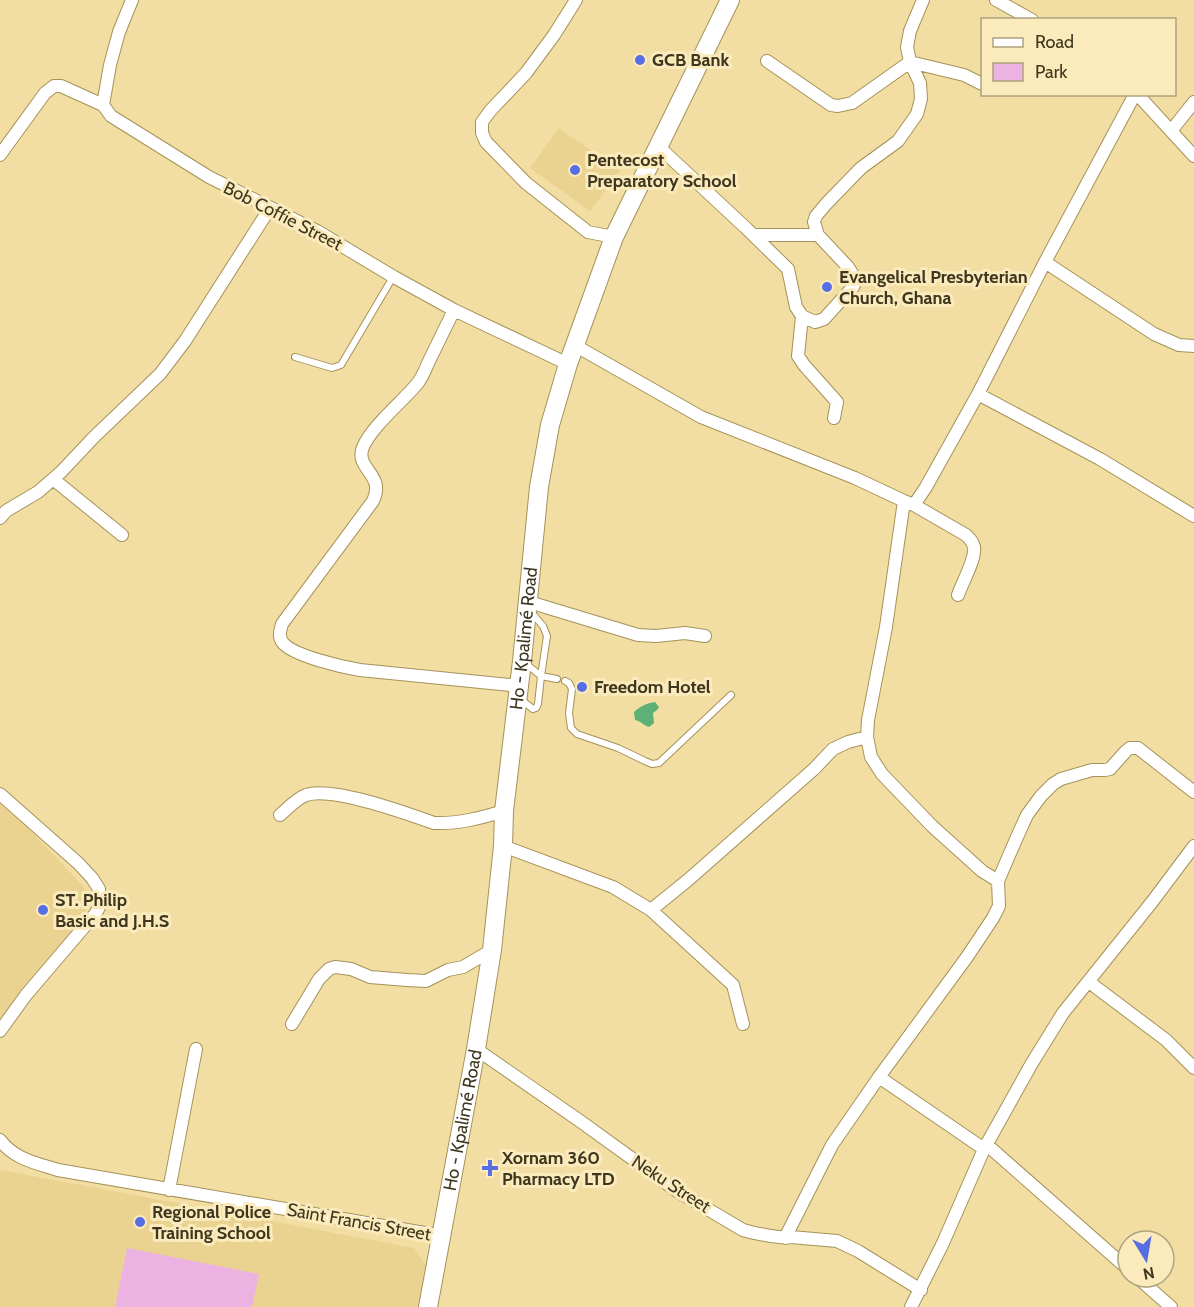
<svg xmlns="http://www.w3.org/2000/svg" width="1194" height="1307" font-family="Cabin,sans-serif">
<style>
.built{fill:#ead390}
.green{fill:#ebb2e2}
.water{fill:#5db176}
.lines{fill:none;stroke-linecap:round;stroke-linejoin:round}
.service-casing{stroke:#a59259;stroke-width:8}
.minor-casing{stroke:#a59259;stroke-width:14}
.secondary-casing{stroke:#a59259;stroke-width:20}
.service{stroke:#fff;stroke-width:6}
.minor{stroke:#fff;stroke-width:12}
.secondary{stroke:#fff;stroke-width:18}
.poi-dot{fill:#576de3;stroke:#fbebbc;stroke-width:2}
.labels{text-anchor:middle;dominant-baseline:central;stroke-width:6;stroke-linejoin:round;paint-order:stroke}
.poi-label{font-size:18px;font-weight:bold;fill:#3e361e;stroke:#fbebbc;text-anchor:start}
.street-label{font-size:18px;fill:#3e361e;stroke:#fbebbc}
</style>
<rect width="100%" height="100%" fill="#f2dea2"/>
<path class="built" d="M 559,128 L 620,171 L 590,211 L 530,168 Z
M 0,803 L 26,826 L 84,887 L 89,903 L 83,917 L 0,1019 Z
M 0,1170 L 145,1197 L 414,1248 L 427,1267 L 419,1307 L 0,1307 Z"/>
<path class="green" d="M 127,1248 L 259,1274 L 252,1307 L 115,1307 Z"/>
<path class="water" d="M 655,702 L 659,707 L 657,710 L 653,713 L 654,723 L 649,727 C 643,725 641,721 635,720 L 634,712 C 639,707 647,703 655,702 Z"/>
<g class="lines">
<g class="service-casing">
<path id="service" d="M 295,357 L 332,368 L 341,365 L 393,277
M 525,663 L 541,676 L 547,636 L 543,626 L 530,611
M 565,681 L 569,683 L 572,689 L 569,713 L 571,728 L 577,734 L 618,748 L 645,761 L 652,764 L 659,763 L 731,695
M 520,699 L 533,709 L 536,708 L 538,704 L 541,676 L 557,679"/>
</g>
<g class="minor-casing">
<path id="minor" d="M 132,0 L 119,32 L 110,65 L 103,105 L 111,116 L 209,177 L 317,231 L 394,277 L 454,310 L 568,364
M 576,0 L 554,35 L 526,73 L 490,111 L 482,122 L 482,133 L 486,142 L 526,183 L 588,232 L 614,237
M 996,0 L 1032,20
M 767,61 L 831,105 L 838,106 L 852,103 L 910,62 L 964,75 L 982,84
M 1137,94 L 1194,156
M 1171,131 L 1194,102
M 659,147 L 746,228 L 788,269 L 796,307 L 802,316 L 815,322 L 824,319 L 853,287 L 856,280 L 848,267 L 818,235 L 814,222 L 816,216 L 826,204 L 861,168 L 898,141 L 917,114 L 921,99 L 920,83 L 910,62 L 907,47 L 910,31 L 923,0
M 0,155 L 45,93 L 54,86 L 61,86 L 103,105
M 754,235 L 818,235
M 1045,262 L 1154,334 L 1179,345 L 1194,346
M 454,310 C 446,326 438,343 430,359 C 426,367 423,377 417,384 C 402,402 372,426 363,447 C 354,469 386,474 373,501 L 282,624 C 280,631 278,637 283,643 C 294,656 342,667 360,670 L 520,686
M 802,316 L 798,356 L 804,365 L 837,402 L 834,418
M 576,346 L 701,417 L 855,478 L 904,501 L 914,505 L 966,535 C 970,539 973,542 974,547 C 976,559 962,583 958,595
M 978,394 L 1100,459 L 1194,516
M 53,479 L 122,535
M 904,501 L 886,627 L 868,720 L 867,737 L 871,757 L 882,774 L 932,826 L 982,871 L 998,881
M 914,505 L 926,487 L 978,394 L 1045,262 L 1135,94
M 0,518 L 6,511 L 38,492 L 61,472 L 94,437 L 160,374 L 185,341 L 270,208
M 529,602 L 638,635 L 656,636 L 685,633 L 705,636
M 0,794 L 78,863 L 92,878 L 99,889 L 100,905 L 96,913 L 26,995 L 0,1031
M 280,815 C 288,808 296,799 306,795 C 332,786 406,813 434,823 C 458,824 481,818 504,811
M 503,846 L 613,887 L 651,910 L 733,985 L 743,1024
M 651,910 L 688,880 L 814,769 L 833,749 L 848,742 L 867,737
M 1089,982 L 1166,1040 L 1194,1068
M 292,1024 L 319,979 L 329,969 L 335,967 L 351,969 L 370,977 L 407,980 L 426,981 L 448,970 L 463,967 L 492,950
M 476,1049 L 580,1121 L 677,1191 L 743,1230 C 753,1233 781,1239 791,1237 L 837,1241 L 858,1251 L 921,1290
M 879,1077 L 984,1149
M 0,1140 C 14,1159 36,1163 58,1170 L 442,1236
M 986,1144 L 1128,1269
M 169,1190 L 196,1049
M 785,1238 L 832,1145 L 879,1077 L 967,957 L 993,918 L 999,906 L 998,881 L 1017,837 L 1027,815 L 1041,796 L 1053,784 L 1061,779 L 1092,770 L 1105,770 L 1110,769 L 1126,751 L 1130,748 L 1138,748 L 1194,792
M 1137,1277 L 1171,1307
M 911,1307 L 943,1243 L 984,1149 L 1032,1063 L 1063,1013 L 1152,902 L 1194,846"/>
</g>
<g class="secondary-casing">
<g id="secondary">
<path id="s1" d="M 428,1307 L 476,1049 L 492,950 L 503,846 L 504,811 L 522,661 L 539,487 L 550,425 L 568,364 L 614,237 L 730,0"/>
</g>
</g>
<use href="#service" class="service"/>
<use href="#minor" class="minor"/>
<use href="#secondary" class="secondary"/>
</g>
<g class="poi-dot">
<circle cx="640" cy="60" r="6"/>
<circle cx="575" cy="170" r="6"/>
<circle cx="827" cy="287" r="6"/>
<circle cx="582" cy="687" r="6"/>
<circle cx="43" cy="910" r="6"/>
<path d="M487 1159h6v6h6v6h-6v6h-6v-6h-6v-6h6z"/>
<circle cx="140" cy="1222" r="6"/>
</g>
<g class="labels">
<g class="poi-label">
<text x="652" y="60">GCB Bank</text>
<text x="587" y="160">Pentecost<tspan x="587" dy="21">Preparatory School</tspan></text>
<text x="839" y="277">Evangelical Presbyterian<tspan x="839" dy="21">Church, Ghana</tspan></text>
<text x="594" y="687">Freedom Hotel</text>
<text x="55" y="900">ST. Philip<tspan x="55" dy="21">Basic and J.H.S</tspan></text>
<text x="502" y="1158">Xornam 360<tspan x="502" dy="21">Pharmacy LTD</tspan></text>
<text x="152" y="1212">Regional Police<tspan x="152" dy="21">Training School</tspan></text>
</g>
<g class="street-label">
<text transform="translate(283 216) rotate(27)">Bob Coffie Street</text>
<text stroke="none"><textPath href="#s1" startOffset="676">Ho - Kpalimé Road</textPath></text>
<text stroke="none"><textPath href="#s1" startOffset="190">Ho - Kpalimé Road</textPath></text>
<text transform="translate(671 1184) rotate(33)">Neku Street</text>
<text transform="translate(359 1222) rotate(10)">Saint Francis Street</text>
</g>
</g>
<rect x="981" y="18" width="195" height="78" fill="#fbebbc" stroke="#afa37d" stroke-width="1.5"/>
<rect x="993" y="38" width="30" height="9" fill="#ffffff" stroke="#afa37d" stroke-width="1.5"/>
<text x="1035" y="48" font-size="18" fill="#3e361e">Road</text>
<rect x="993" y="63" width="30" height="18" fill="#ebb2e2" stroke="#afa37d" stroke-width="1.5"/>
<text x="1035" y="78" font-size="18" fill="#3e361e">Park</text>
<g transform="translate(1146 1259) rotate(169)"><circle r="28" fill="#fbebbc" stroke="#afa37d" stroke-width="1.5"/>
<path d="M0-4.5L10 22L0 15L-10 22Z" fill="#576de3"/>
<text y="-9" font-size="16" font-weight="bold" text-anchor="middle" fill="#3e361e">N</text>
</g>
</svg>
